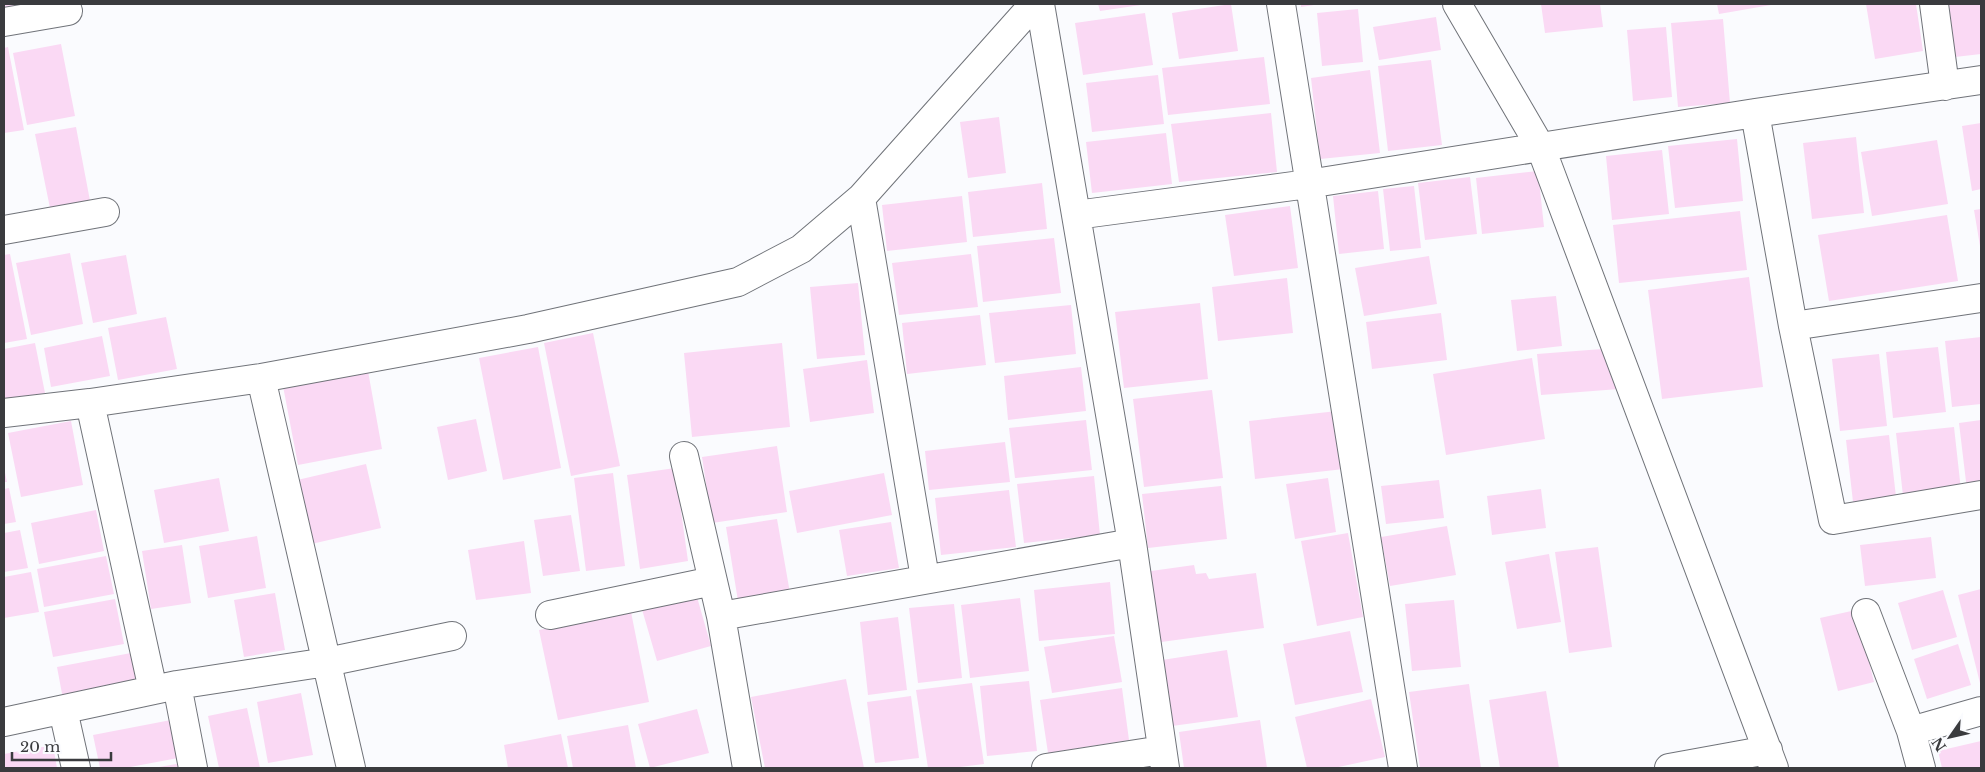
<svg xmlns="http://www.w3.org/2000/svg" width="1985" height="772" font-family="'Libre Baskerville',serif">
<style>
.building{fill:#fad9f4}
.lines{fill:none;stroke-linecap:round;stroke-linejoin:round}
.minor-casing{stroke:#707379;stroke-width:30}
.minor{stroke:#fff;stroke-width:28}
</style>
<rect width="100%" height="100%" fill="#fafbfe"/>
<path class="building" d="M 4,4 L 14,4 L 15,9 L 4,11 Z
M 1098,4 L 1141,4 L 1141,5 L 1100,11 Z
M 1231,4 L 1238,51 L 1179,59 L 1172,13 Z
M 1301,4 L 1314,4 L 1314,5 L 1301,7 Z
M 1541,4 L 1600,4 L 1603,27 L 1545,33 Z
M 1717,4 L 1771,4 L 1771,5 L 1719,14 Z
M 1866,4 L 1916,4 L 1923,51 L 1875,59 Z
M 1949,4 L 1981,4 L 1981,54 L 1955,57 Z
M 1358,9 L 1363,62 L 1322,66 L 1317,13 Z
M 1145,13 L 1153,65 L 1083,75 L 1075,23 Z
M 1436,17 L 1441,50 L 1379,60 L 1373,27 Z
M 1723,19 L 1730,103 L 1678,107 L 1671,23 Z
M 1666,27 L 1672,97 L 1633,101 L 1627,30 Z
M 61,44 L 75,116 L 27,125 L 13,53 Z
M 8,47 L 24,130 L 4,133 L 4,48 Z
M 1264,57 L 1270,104 L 1168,115 L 1162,68 Z
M 1431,60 L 1442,145 L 1388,151 L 1378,66 Z
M 1370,70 L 1380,153 L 1320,159 L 1311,78 Z
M 1158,75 L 1164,124 L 1092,132 L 1086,83 Z
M 1271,113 L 1277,172 L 1179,182 L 1171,124 Z
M 999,117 L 1006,173 L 968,178 L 960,122 Z
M 1981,123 L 1981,189 L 1972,191 L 1962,126 Z
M 76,127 L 91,206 L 51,213 L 35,134 Z
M 1166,133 L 1172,184 L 1092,193 L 1086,142 Z
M 1856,137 L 1864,213 L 1812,219 L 1803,143 Z
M 1737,139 L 1743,201 L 1675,208 L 1668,146 Z
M 1937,140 L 1948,204 L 1872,216 L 1861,152 Z
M 1662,150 L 1669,214 L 1612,220 L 1606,156 Z
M 1538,171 L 1544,227 L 1482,234 L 1476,178 Z
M 1470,177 L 1477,234 L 1425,240 L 1418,183 Z
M 1042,183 L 1047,229 L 973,237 L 968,192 Z
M 1414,186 L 1421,248 L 1390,251 L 1383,189 Z
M 1378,191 L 1384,249 L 1339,254 L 1333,196 Z
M 962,196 L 967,242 L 887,251 L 882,205 Z
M 1290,206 L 1298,268 L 1234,276 L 1225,215 Z
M 1981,209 L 1981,246 L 1980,246 L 1974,210 Z
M 1740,211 L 1747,270 L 1619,283 L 1613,225 Z
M 1947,215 L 1958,281 L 1829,301 L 1818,235 Z
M 1054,238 L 1061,293 L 983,302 L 977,246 Z
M 70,253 L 83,324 L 31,335 L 16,263 Z
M 10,254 L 27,339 L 4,343 L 4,255 Z
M 971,254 L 978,307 L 899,315 L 892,263 Z
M 126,255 L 137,314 L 93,323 L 81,263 Z
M 1429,256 L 1437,304 L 1364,316 L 1355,268 Z
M 1749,277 L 1763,387 L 1662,399 L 1648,290 Z
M 1287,278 L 1293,333 L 1218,341 L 1212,287 Z
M 858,283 L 865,355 L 817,359 L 810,287 Z
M 1556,296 L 1562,346 L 1517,351 L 1511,300 Z
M 1200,303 L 1208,379 L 1124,388 L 1115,312 Z
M 1071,305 L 1076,354 L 995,363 L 989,313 Z
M 1441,313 L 1447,360 L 1372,369 L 1366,322 Z
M 980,315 L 986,365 L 907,374 L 902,323 Z
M 166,317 L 177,369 L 118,380 L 108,328 Z
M 593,333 L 620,466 L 571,476 L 544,343 Z
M 102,336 L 110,376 L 51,387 L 44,348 Z
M 1981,337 L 1981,404 L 1952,407 L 1945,341 Z
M 35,343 L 45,393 L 4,401 L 4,349 Z
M 782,343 L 790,427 L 692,437 L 684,353 Z
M 538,347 L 561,468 L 503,480 L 479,358 Z
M 1938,347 L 1946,412 L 1893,418 L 1886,352 Z
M 1615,348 L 1619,389 L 1541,395 L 1537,354 Z
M 1879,354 L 1887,426 L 1840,431 L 1832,359 Z
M 1532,358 L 1545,439 L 1446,455 L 1433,374 Z
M 867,360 L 874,413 L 810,422 L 803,369 Z
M 1081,367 L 1086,411 L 1008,420 L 1004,376 Z
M 368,371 L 382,449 L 298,465 L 283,386 Z
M 1212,390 L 1223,478 L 1144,487 L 1133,399 Z
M 1337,411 L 1344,469 L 1255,479 L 1249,421 Z
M 476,419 L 487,471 L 448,480 L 437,427 Z
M 1086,420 L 1092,470 L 1015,478 L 1009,428 Z
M 1981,420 L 1981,488 L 1967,490 L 1959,423 Z
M 71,421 L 83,485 L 21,497 L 8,433 Z
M 1954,427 L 1961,490 L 1903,496 L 1896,433 Z
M 1889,435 L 1896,497 L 1853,502 L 1846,440 Z
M 1005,442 L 1010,482 L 929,490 L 925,451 Z
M 777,446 L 787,512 L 712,523 L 702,457 Z
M 366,464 L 381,528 L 307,545 L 293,481 Z
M 4,468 L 7,482 L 4,482 Z
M 675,468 L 688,561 L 640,569 L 627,475 Z
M 613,473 L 625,566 L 586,571 L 574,478 Z
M 884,473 L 892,515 L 797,533 L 789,491 Z
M 1094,476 L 1100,535 L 1024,543 L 1017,484 Z
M 219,478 L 229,531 L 164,543 L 154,490 Z
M 1328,478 L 1336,532 L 1295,539 L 1286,484 Z
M 1439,480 L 1444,518 L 1386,524 L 1381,486 Z
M 1221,486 L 1227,539 L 1148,548 L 1142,494 Z
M 9,488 L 16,522 L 4,524 L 4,489 Z
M 1541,489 L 1546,528 L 1492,535 L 1487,496 Z
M 1009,490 L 1016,547 L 941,555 L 935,498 Z
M 96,510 L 104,551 L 39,564 L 31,523 Z
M 571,515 L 580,571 L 543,576 L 534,520 Z
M 777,519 L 790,593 L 738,601 L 726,527 Z
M 891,522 L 899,568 L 847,576 L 839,530 Z
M 1447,526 L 1456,575 L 1390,586 L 1381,537 Z
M 20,530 L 28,568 L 4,572 L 4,533 Z
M 1348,533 L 1363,617 L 1317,626 L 1301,541 Z
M 257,536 L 266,588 L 208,598 L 199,546 Z
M 1931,537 L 1936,578 L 1865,586 L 1860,545 Z
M 524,541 L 531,593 L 476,600 L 468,550 Z
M 182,545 L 191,603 L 151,609 L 142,551 Z
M 1598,547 L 1612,647 L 1569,653 L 1555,552 Z
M 1549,554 L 1561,622 L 1517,629 L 1505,562 Z
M 106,556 L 114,594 L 44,607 L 37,569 Z
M 1194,565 L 1196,574 L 1206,573 L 1209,579 L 1256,573 L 1264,628 L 1154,643 L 1144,572 Z
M 31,572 L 39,612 L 4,618 L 4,577 Z
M 1110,582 L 1115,634 L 1039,641 L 1034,590 Z
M 1981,589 L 1981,687 L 1958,595 Z
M 695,590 L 711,646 L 657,661 L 641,606 Z
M 1943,590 L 1957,637 L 1912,650 L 1898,603 Z
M 275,593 L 285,650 L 244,657 L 234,600 Z
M 1020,598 L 1029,671 L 970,678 L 961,605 Z
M 115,599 L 124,644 L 53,657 L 44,612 Z
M 1454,600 L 1461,667 L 1412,671 L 1405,604 Z
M 954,604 L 962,678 L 918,683 L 909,608 Z
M 1856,610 L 1874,682 L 1838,691 L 1820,618 Z
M 631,612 L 649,702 L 558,720 L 539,630 Z
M 898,617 L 907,690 L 868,695 L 860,622 Z
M 1350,631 L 1363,692 L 1295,705 L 1283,644 Z
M 1114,636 L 1122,682 L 1052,693 L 1044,647 Z
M 1958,644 L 1971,685 L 1927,699 L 1914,659 Z
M 1227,650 L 1238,717 L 1172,726 L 1162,660 Z
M 131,653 L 137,685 L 63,699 L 57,667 Z
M 846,679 L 864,768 L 765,768 L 751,697 Z
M 1029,681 L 1037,751 L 987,756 L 980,686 Z
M 972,683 L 984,764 L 952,768 L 928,768 L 916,690 Z
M 1469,684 L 1481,768 L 1420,768 L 1409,692 Z
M 1122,688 L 1129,740 L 1048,753 L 1040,700 Z
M 1546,691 L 1559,768 L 1500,768 L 1489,700 Z
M 301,693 L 313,755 L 268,763 L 257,702 Z
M 911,696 L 919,758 L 875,763 L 867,702 Z
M 1371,699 L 1385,757 L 1334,768 L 1307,768 L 1295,717 Z
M 247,708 L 260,768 L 219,768 L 208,716 Z
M 697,709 L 709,753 L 650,768 L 638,724 Z
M 171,720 L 178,758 L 125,768 L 100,768 L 93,735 Z
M 1260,720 L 1267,768 L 1184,768 L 1179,732 Z
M 628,725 L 636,768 L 573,768 L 567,736 Z
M 561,734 L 568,768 L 508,768 L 504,745 Z
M 1981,741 L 1981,768 L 1942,768 L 1938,751 Z
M 53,745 L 57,768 L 4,768 L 4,754 Z
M 182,763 L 183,768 L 159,768 L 159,767 Z"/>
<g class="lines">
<g class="minor-casing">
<path id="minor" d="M 1040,4 L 1132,543 L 1165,768
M 1281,4 L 1403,768
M 1457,4 L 1541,148 L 1774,768
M 1934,4 L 1945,86
M 4,22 L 68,11
M 1755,113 L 1793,326 L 1833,520 L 1981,495
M 861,198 L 925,578
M 1076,215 L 1308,184 L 1755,113 L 1981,80
M 4,230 L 105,212
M 1793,326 L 1981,298
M 261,378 L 351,768
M 90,403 L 153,690
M 4,413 L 90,403 L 261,378 L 528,329 L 738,282 L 801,249 L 861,198 L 1034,4
M 684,456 L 721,616 L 747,768
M 1866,613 L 1911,731 L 1921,768
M 550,615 L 713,581
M 721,616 L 1132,543
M 177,685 L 193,768
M 63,710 L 76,768
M 4,722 L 177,685 L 327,662 L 452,636
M 1911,731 L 1981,711
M 1046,768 L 1162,750
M 1669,768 L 1768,750"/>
</g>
<use href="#minor" class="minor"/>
</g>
<rect width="1985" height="772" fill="none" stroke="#3a3b3e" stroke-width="10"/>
<g transform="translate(1950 737) rotate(236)" stroke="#fafbfe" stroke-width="4" paint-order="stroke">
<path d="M0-4L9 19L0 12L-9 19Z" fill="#3a3b3e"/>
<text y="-8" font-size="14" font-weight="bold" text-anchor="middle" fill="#3a3b3e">N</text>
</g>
<path d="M12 752v8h99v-8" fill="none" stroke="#3a3b3e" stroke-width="2.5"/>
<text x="20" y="752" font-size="15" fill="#3a3b3e" stroke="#fafbfe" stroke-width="4" paint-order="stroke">20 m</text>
</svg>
